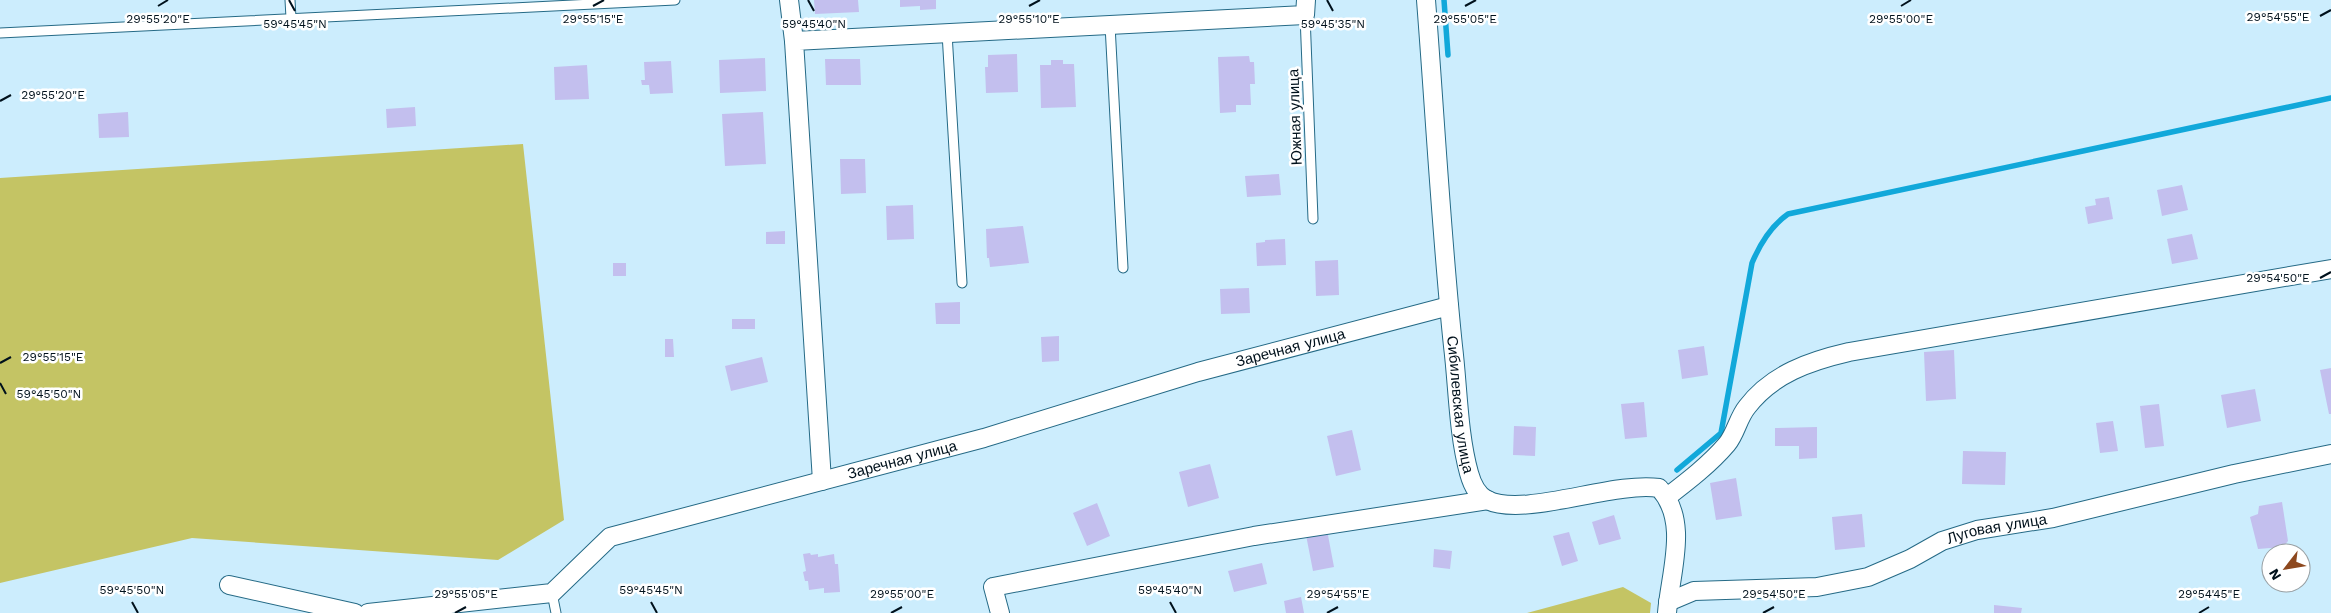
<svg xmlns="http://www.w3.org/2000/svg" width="2331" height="613" font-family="'Work Sans',sans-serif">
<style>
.green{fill:#c4c464}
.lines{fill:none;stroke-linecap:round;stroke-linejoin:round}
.stream{stroke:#11a8da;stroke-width:5.5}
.building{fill:#c3bfee}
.lane-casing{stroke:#256a86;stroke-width:11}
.street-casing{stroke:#256a86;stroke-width:20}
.lane{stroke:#fff;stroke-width:9}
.street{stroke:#fff;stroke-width:18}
.ticks{fill:none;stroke:#00111c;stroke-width:2}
.labels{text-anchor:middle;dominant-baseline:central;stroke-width:5;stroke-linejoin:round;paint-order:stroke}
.street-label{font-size:15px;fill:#00111c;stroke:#fff}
.ticks-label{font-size:12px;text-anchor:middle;fill:#00111c;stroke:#fff;stroke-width:5;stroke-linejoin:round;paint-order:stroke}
</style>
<rect width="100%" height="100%" fill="#ccedfd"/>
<path class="green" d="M 523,144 L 564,520 L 498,560 L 192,538 L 0,583 L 0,178 Z
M 1623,587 L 1651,603 L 1650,613 L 1527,613 Z"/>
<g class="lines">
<path class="stream" d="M 1444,0 L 1448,55
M 1677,470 L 1721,433 L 1752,263 C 1760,244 1771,226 1788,214 L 2331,98"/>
</g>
<path class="building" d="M 814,0 L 858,0 L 859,12 L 815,14 Z
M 900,0 L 936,0 L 936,9 L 920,10 L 920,6 L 900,7 Z
M 1017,54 L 1018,92 L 986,93 L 985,67 L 988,67 L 988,55 Z
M 1249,56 L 1250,62 L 1254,62 L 1255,84 L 1250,84 L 1251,105 L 1236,105 L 1236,112 L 1220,113 L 1218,57 Z
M 765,58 L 766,91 L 720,93 L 719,60 Z
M 825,59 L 860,59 L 861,85 L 826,85 Z
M 1051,60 L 1063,60 L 1063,64 L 1074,64 L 1076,107 L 1041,108 L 1040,65 L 1051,65 Z
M 671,61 L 673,93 L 650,94 L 649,85 L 642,85 L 641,80 L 645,80 L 644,62 Z
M 587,65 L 589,99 L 555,100 L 554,67 Z
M 415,107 L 416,126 L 387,128 L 386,109 Z
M 128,112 L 129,137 L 99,138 L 98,114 Z
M 763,112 L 766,164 L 725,166 L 722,114 Z
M 840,159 L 865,159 L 866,193 L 841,194 Z
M 1279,174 L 1281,195 L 1247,197 L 1245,176 Z
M 2182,185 L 2188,210 L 2162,216 L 2157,190 Z
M 2109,197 L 2113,219 L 2088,224 L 2085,207 L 2096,205 L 2095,199 Z
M 913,205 L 914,239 L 887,240 L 886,206 Z
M 1023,226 L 1029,263 L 990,267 L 989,258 L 987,258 L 986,229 Z
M 785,231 L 785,244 L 766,244 L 766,232 Z
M 2192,234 L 2198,259 L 2172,264 L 2167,239 Z
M 1285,239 L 1286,265 L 1257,266 L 1256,243 L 1265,242 L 1265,240 Z
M 1338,260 L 1339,295 L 1316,296 L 1315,261 Z
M 613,263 L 626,263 L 626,276 L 613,276 Z
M 1249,288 L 1250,313 L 1221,314 L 1220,289 Z
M 960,302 L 960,324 L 936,324 L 935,303 Z
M 732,319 L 755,319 L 755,329 L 732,329 Z
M 1059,336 L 1059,361 L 1042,362 L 1041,337 Z
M 665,339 L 673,339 L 674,357 L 665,357 Z
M 1704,346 L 1708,375 L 1682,379 L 1678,350 Z
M 1954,350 L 1956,399 L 1926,401 L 1924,352 Z
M 762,357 L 768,382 L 731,391 L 725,366 Z
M 2331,368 L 2331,414 L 2329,414 L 2320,370 Z
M 2255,389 L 2261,421 L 2227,428 L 2221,395 Z
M 1644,402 L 1647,437 L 1625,439 L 1621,404 Z
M 2159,404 L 2164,446 L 2145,448 L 2140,406 Z
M 2113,421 L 2118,451 L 2100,453 L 2096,423 Z
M 1514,426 L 1536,427 L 1535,456 L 1513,455 Z
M 1817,427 L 1817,458 L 1799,459 L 1799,446 L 1775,446 L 1775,428 Z
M 1352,430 L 1361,470 L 1336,476 L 1327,436 Z
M 1963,451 L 2006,452 L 2005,485 L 1962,484 Z
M 1210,464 L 1219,498 L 1188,507 L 1179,472 Z
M 1736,478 L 1742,516 L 1716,520 L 1710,483 Z
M 2282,502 L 2288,541 L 2283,547 L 2258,549 L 2250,517 L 2258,514 L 2259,506 Z
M 1097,503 L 1110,536 L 1087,546 L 1073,513 Z
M 1862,514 L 1865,547 L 1835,550 L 1832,517 Z
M 1614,515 L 1621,539 L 1599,545 L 1592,522 Z
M 1327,530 L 1334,567 L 1313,571 L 1306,535 Z
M 1569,532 L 1578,561 L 1562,566 L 1553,536 Z
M 1434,549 L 1452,551 L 1450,569 L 1433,567 Z
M 810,553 L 811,555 L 818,554 L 818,557 L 834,554 L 835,564 L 838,564 L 840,592 L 824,593 L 824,588 L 809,590 L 808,581 L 805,581 L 803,572 L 806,571 L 803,554 Z
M 1262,563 L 1267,584 L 1234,592 L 1228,571 Z
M 1301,597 L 1304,613 L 1286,613 L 1284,601 Z
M 1994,605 L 2022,608 L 2021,613 L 1994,613 Z"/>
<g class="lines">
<g class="lane-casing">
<path id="lane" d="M 290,0 L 291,18
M 1305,15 L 1313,219
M 1110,25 L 1123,268
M 0,33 L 675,0
M 947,33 L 962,283
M 552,593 L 556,613"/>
</g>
<g class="street-casing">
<g id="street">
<path d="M 789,0 L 794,41"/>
<path id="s1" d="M 1426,0 C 1435,115 1441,231 1453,346 C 1458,387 1458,433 1469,473 C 1472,484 1477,495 1487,500 C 1525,518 1613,481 1659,488 C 1690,521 1670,573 1667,613"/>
<path d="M 822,481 L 794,41 L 1305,15 L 1306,0"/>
<path d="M 1667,497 C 1688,481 1710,464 1727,444 C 1736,433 1738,418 1747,407 C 1772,374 1810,361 1849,352 L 2331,269"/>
<path d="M 229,585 L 355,613"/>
<path id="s2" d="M 1668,602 L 1694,591 L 1817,587 L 1868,577 L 1910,559 L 1942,541 L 1977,530 L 2053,518 L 2234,474 L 2331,454"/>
<path id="s3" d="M 368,613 L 552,593 L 610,537 L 984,438 L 1198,372 L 1449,306"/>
<path d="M 1000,613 L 993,587 L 1254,536 L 1488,500"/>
</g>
</g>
<use href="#lane" class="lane"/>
<use href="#street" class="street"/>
</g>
<path class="ticks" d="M 289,0 L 295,11M 808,0 L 814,11M 1327,0 L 1333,11M 158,6 L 168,0M 593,6 L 604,0M 1029,6 L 1040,0M 1465,6 L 1476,0M 1901,6 L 1911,0M 2320,16 L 2331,10M 0,101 L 11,95M 2320,278 L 2331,272M 0,363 L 11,357M 0,383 L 6,394M 132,602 L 138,613M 651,602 L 657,613M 1170,602 L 1176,613M 455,613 L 466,607M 891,613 L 902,607M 1327,613 L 1338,607M 1763,613 L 1774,607M 2199,613 L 2209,607"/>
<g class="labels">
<g class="street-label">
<text transform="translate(1295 117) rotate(-92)">Южная улица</text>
<text stroke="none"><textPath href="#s3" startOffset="972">Заречная улица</textPath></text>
<text stroke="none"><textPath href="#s1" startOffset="406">Сибилевская улица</textPath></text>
<text stroke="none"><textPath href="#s3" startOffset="568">Заречная улица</textPath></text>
<text stroke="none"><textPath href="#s2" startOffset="342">Луговая улица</textPath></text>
</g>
</g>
<g class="ticks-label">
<text x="2278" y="21">29°54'55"E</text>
<text x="158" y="23">29°55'20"E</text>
<text x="593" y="23">29°55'15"E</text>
<text x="1029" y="23">29°55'10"E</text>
<text x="1465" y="23">29°55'05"E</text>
<text x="1901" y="23">29°55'00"E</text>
<text x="295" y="28">59°45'45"N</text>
<text x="814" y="28">59°45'40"N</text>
<text x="1333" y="28">59°45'35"N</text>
<text x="53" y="99">29°55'20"E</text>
<text x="2278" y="282">29°54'50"E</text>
<text x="53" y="361">29°55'15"E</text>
<text x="49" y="398">59°45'50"N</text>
<text x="132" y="594">59°45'50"N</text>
<text x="651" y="594">59°45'45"N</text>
<text x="1170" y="594">59°45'40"N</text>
<text x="466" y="598">29°55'05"E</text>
<text x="902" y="598">29°55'00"E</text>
<text x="1338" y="598">29°54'55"E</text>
<text x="1774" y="598">29°54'50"E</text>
<text x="2209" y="598">29°54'45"E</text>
</g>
<g transform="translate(2286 568) rotate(239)"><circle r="24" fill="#ffffff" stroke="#99a0a4"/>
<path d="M0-4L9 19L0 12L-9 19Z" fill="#8d481e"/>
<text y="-8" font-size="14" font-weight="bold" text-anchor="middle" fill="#00111c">N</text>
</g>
</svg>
